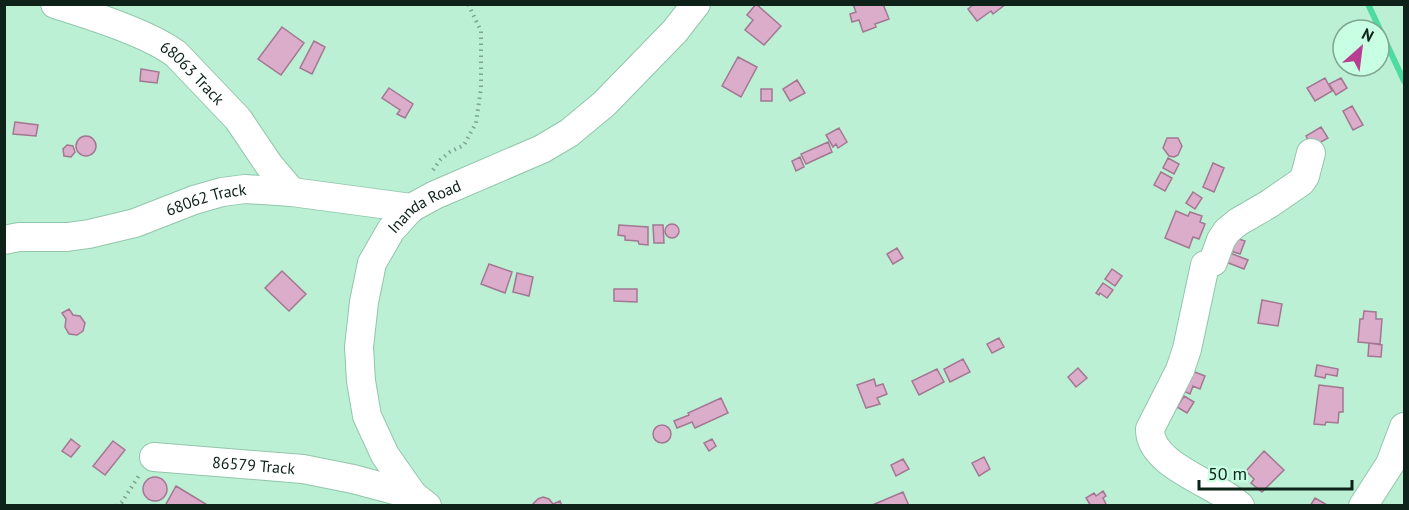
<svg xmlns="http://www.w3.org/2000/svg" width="1409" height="510" font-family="'PT Sans',sans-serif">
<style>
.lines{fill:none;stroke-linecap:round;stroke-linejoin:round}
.stream{stroke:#4cdca0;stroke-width:6}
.building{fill:#dcadca;stroke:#a37792;stroke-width:1.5}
.minor-casing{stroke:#92c6ab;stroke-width:30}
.path{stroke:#7ca590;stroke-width:4;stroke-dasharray:1.5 4.5;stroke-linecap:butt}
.minor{stroke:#fff;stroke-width:28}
.labels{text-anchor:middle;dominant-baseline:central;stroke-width:6;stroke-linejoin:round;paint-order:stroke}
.street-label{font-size:16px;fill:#0e2219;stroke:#c8fee1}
</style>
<rect width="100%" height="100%" fill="#bbf0d4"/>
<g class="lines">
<path class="stream" d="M 1368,4 L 1404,81"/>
</g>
<path class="building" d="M 756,4 L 781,26 L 764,45 L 745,30 L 753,20 L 747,15 Z
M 853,4 L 883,4 L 889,19 L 875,24 L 876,27 L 863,32 L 859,20 L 852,22 L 850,14 L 856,12 Z
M 974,4 L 1006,4 L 993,14 L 991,11 L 977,21 L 968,9 Z
M 282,27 L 304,43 L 281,75 L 258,59 Z
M 314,41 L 325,47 L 312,74 L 300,68 Z
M 738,57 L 757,67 L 741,97 L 722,86 Z
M 141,69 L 159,72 L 157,83 L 140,81 Z
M 1325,78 L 1332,91 L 1315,101 L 1307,88 Z
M 1341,78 L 1347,88 L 1336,95 L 1329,84 Z
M 797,80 L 805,93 L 790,101 L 783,89 Z
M 389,88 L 413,104 L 405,118 L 397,114 L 400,110 L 382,98 Z
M 761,89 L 772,89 L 772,101 L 761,101 Z
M 1352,106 L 1363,125 L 1353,130 L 1343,111 Z
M 15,122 L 38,125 L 36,136 L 13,134 Z
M 1321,127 L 1328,138 L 1312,147 L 1306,136 Z
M 839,128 L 847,142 L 838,148 L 836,144 L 833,147 L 826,135 Z
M76 146a10 10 0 1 1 20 0a10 10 0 1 1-20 0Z
M 1167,138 L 1178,138 L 1182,146 L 1178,155 L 1174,157 L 1169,156 L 1163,148 Z
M 828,142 L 832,152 L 806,164 L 801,154 Z
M 67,145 L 73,146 L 75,152 L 71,157 L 64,156 L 63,149 Z
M 800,157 L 804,167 L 796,171 L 792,161 Z
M 1168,158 L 1179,164 L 1174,174 L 1163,168 Z
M 1213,163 L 1224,168 L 1214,192 L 1203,187 Z
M 1161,172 L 1172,178 L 1165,191 L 1154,185 Z
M 1193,192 L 1202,198 L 1195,209 L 1186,203 Z
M 1176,211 L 1188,216 L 1190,212 L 1202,216 L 1200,222 L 1205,224 L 1199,239 L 1193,237 L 1189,248 L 1165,238 Z
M665 231a7 7 0 1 1 14 0a7 7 0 1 1-14 0Z
M 619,225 L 648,227 L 648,245 L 639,244 L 638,241 L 625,240 L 625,236 L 618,235 Z
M 653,225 L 663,225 L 664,243 L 654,243 Z
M 1232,237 L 1245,241 L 1240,254 L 1228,250 Z
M 897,248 L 903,258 L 893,264 L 887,254 Z
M 1230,253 L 1248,260 L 1244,269 L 1226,262 Z
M 489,264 L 512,272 L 505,293 L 481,284 Z
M 1112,269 L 1122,276 L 1115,286 L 1105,279 Z
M 282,271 L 306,294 L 289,311 L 265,288 Z
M 517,273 L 533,277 L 529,296 L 513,292 Z
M 1103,283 L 1113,290 L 1107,298 L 1100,293 L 1099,295 L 1096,293 Z
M 614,289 L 637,289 L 637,302 L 614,301 Z
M 1262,300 L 1282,304 L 1278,326 L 1258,323 Z
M 69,309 L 73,315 L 80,316 L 85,323 L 83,331 L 77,335 L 69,334 L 65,327 L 66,319 L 62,313 Z
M 1364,311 L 1376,312 L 1376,319 L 1382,319 L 1380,344 L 1358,342 L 1360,319 L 1363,319 Z
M 999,338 L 1004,347 L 992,353 L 987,344 Z
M 1369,343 L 1382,345 L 1381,357 L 1368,356 Z
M 963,359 L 970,372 L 950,382 L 944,369 Z
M 1317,365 L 1338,369 L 1337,376 L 1326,374 L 1325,378 L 1315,376 Z
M 1078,368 L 1087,378 L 1076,387 L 1068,377 Z
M 937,369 L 944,382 L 919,395 L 912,381 Z
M 1187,369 L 1205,376 L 1200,389 L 1193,386 L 1190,394 L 1179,389 Z
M 874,379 L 876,386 L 883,384 L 887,394 L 877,398 L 880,404 L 866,408 L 857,385 Z
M 1319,385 L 1343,388 L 1343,412 L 1339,412 L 1338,423 L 1326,422 L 1325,425 L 1314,424 Z
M 1184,396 L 1194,402 L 1187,413 L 1177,407 Z
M 721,398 L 728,413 L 695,428 L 692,422 L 677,428 L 674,421 L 689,415 L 688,413 Z
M653 434a9 9 0 1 1 18 0a9 9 0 1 1-18 0Z
M 71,439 L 80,446 L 71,457 L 62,451 Z
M 712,439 L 716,446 L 709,451 L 704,443 Z
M 113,441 L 125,450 L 105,475 L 93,466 Z
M 1264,451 L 1284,470 L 1262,492 L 1251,483 L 1254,479 L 1246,471 Z
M 984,457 L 990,469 L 979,476 L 972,463 Z
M 903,459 L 909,469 L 896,476 L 891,465 Z
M143 489a12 12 0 1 1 24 0a12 12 0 1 1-24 0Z
M 176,486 L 209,506 L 165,506 Z
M 1103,491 L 1106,496 L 1103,498 L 1107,506 L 1091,506 L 1086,498 L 1094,493 L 1096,496 Z
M 903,492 L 909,506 L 870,506 Z
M 543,497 L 549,499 L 553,504 L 560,501 L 562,506 L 531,506 L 538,499 Z
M 1315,498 L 1327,505 L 1326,506 L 1310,506 Z"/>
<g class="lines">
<g class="minor-casing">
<g id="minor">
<path id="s1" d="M 55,4 C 90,15 148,33 176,54 L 238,119 L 269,165 L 292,192"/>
<path id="s2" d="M 4,240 L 19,237 L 67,237 L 89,234 L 135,223 L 194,200 L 222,192 L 245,189 L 292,192 L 411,208"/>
<path id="s3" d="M 154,457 L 303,469 L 353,479 L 413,495"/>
<path id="s4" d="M 427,506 L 413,495 L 385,455 L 367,416 L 361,381 L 359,347 L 364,302 L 372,263 L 391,230 L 411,208 L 435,195 L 542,149 L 569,133 L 604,104 L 675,31 L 696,4"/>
<path d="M 1240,506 C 1218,484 1149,466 1150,429 L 1180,370 L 1187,349 L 1205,265 L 1213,262 L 1221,240 L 1227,231 L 1238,222 L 1269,204 L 1301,182 L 1305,176 L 1311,153"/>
<path d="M 1363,506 L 1390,464 L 1404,427"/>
</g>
</g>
<path class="path" d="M 433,170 L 440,160 L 450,152 L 464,145 L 476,123 L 481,88 L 481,31 L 468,4
M 116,506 L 122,502 L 140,474"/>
<use href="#minor" class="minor"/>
</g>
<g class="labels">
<g class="street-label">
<text stroke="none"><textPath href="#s1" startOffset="156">68063 Track</textPath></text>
<text stroke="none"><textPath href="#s2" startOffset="208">68062 Track</textPath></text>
<text stroke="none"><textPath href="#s4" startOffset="344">Inanda Road</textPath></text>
<text stroke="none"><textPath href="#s3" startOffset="100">86579 Track</textPath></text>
</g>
</g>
<rect width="1409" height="510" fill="none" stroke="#0e2219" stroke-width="12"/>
<g transform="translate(1361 48) rotate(28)"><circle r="28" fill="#c8fee1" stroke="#7ea691" stroke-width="1.5"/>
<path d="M0-4.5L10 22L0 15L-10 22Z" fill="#b73e92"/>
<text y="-9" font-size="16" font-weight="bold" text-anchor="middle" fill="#0e2219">N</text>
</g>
<path d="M1199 480v9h153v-9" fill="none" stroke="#0e2219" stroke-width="3"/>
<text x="1208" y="480" font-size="18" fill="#0e2219" stroke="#c8fee1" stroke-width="4.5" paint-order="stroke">50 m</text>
</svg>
